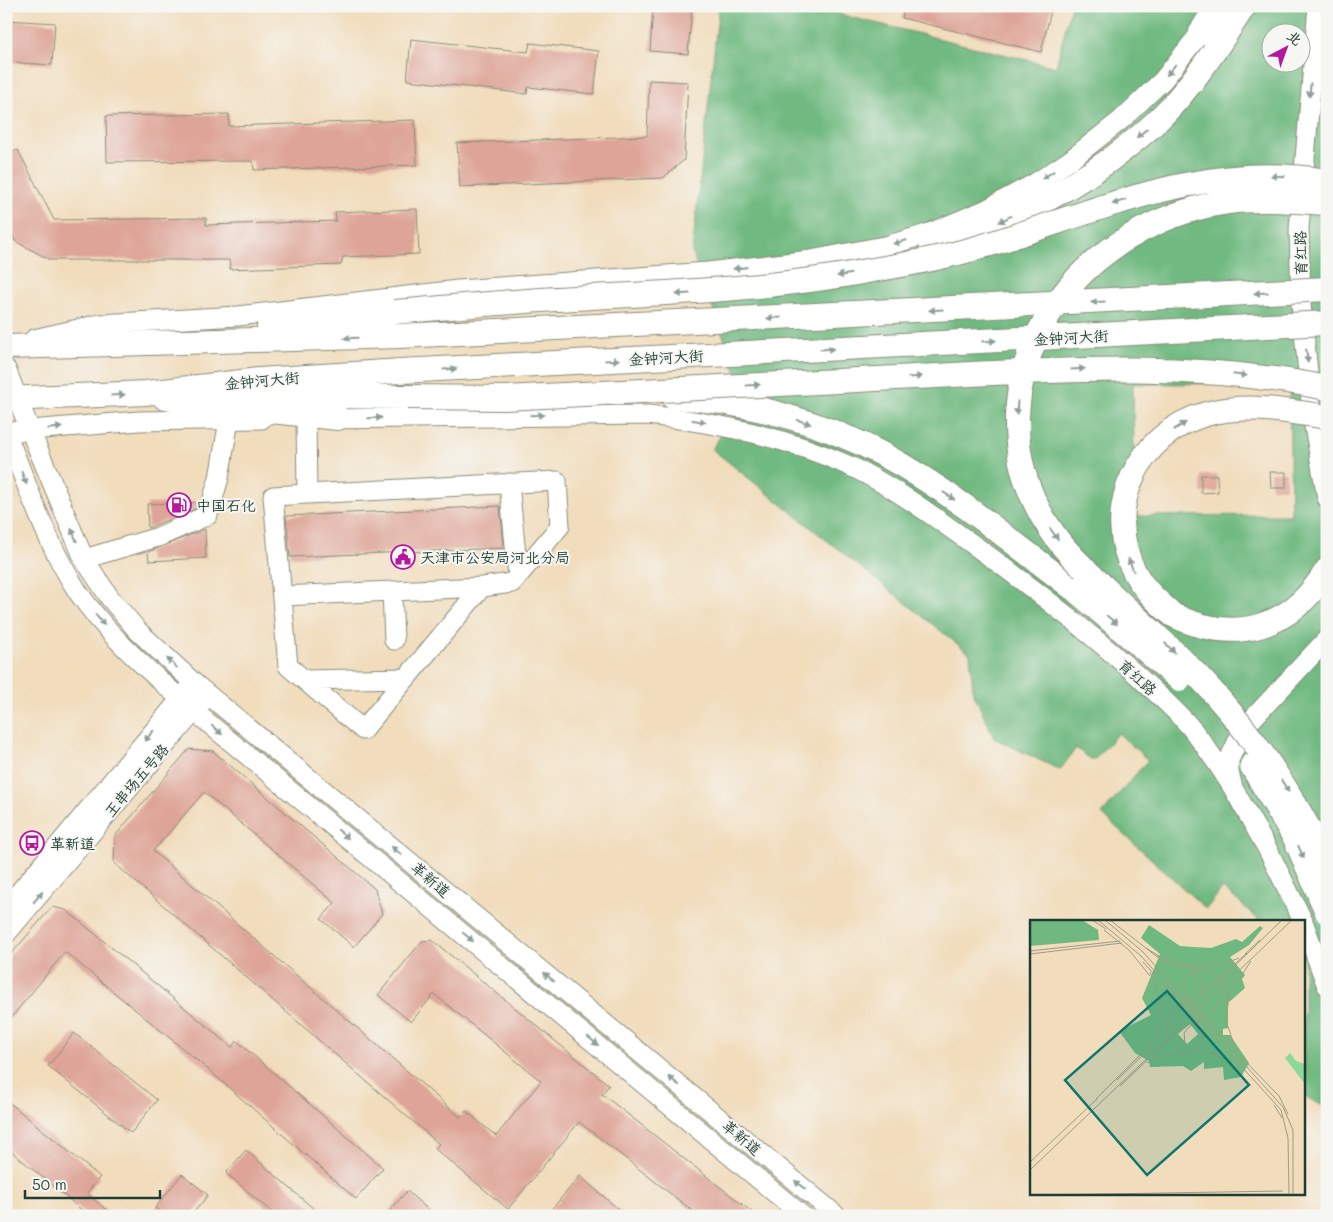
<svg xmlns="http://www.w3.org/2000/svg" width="1333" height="1222" font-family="Mali,'LXGW WenKai TC',sans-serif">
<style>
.forest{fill:#6fb980;stroke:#477b5a;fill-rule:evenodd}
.building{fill:#dea497}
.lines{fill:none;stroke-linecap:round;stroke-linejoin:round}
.minor-casing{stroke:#888c78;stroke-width:21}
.major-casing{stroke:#888c78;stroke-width:26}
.minor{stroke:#fff;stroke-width:19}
.major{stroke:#fff;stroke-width:24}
.major-bridge-casing{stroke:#888c78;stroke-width:26;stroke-linecap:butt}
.major-bridge{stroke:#fff;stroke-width:24}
.oneway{fill:#8f9e9a}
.labels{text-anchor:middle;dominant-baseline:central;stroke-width:4;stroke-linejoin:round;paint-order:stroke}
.street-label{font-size:15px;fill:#1f3d34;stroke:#f6f6f2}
.poi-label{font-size:15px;fill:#1f3d34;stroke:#f6f6f2;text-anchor:start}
.inset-road{fill:none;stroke:#9d9c85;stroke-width:1}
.view{fill:#0f766e;fill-opacity:0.15;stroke:#0f766e;stroke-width:2.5}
.inset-edge{fill:none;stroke:#1f3d34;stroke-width:2.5}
</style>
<rect width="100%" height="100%" fill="#f6f6f2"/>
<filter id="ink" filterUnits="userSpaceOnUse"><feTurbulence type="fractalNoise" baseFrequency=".02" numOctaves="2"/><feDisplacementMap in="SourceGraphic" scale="10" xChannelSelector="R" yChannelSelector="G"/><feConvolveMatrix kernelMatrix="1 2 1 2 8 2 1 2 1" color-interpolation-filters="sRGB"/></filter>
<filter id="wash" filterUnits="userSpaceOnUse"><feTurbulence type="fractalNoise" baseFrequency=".0096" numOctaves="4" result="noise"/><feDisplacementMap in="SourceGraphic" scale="20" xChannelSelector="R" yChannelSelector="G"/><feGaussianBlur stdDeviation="1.12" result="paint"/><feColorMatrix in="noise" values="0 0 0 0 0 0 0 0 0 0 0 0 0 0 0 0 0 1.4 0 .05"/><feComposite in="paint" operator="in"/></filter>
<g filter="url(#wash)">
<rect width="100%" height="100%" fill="#f1dcbb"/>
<path class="forest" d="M 719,6 L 805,6 L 1056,67 L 1071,6 L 1327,6 L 1327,1108 L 1304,1096 L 1304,921 L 1257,921 L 1258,919 L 1223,888 L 1206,909 L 1102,814 L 1148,760 L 1118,733 L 1093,761 L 1076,748 L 1060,770 L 994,738 L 973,692 L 970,654 L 712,449 L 746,397 L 692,253 ZM 1270,32 L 1300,32 L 1300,62 L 1270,62 ZM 1289,383 L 1291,515 L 1135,516 L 1133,384 Z"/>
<g id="blocks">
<path class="building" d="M 653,6 L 692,6 L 688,54 L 650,51 Z
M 905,6 L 1052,6 L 1041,52 L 902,18 Z
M 6,20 L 55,23 L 52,65 L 6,62 Z
M 411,39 L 528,52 L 530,43 L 599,51 L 594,94 L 528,87 L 527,94 L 407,80 Z
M 649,80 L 688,82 L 684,160 L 663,178 L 460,187 L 457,143 L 647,136 Z
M 229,114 L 229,126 L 415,120 L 417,165 L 254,170 L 253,161 L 107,162 L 106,116 Z
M 18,150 L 54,220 L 206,218 L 206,225 L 336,221 L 335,212 L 417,209 L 419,254 L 343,257 L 341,265 L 230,269 L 229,260 L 50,260 L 15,241 L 6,221 L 6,155 Z
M 1270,472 L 1286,472 L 1286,488 L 1271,488 Z
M 1201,475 L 1217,475 L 1218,492 L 1201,493 Z
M 200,502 L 199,507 L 148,528 L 147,504 Z
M 500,506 L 504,548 L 290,557 L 286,516 Z
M 205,529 L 206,558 L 149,561 L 148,552 Z
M 189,749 L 213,751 L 375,889 L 382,914 L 354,947 L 321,919 L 335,903 L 204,792 L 153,851 L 460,1117 L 466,1111 L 496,1136 L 541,1081 L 434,994 L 411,1022 L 378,995 L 422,941 L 432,940 L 609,1085 L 602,1094 L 757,1216 L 699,1216 L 579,1122 L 508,1209 L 435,1149 L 439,1144 L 114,863 L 115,836 Z
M 52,907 L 66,910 L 232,1047 L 237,1041 L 383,1168 L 356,1199 L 210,1071 L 65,952 L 6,1024 L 6,960 Z
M 74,1033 L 157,1100 L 131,1133 L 48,1066 Z
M 6,1100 L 100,1177 L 87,1193 L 113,1216 L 89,1216 L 6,1147 Z
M 246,1150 L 322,1216 L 276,1216 L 226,1173 Z
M 182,1174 L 208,1195 L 191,1216 L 165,1216 L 155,1208 Z
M 580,1176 L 626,1216 L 546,1216 Z
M 407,1191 L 435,1216 L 385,1216 Z"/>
</g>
</g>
<g filter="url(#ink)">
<use href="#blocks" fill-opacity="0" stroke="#888c78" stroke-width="1"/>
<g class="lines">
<g class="minor-casing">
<path id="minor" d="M 1318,6 L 1299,229 L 1301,304 L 1313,421 L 1327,498
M 34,339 L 100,324 L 238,316 L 458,290 L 708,272 L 811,260 L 889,245 L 927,234 L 985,210 L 1035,183 L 1069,161 L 1121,120 L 1163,80 L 1201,32
M 6,369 L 30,430 L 84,559 L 110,598 L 138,631 L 194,683 L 837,1216
M 306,419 L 307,494 L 273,496 L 288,666 L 363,730 L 482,587 L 512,583 L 560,526 L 557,481 L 307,494
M 325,419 L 648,415 C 719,423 787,437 852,467 C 898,489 940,521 982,551 C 1036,590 1088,631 1138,676 C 1156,693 1176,710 1192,729 C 1207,748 1220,767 1233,788
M 6,432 L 139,421 L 262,419
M 6,433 C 28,486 46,543 78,592 C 109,638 154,675 195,712 L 803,1216
M 509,483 L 518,576
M 84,559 L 158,537 L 208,515 L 219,478 L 229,420
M 392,591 L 394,640
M 282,596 L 482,587
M 304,680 L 407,678
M 6,908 L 188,690
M 1303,921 L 1268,850 L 1233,788 L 1229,772 L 1229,760 L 1243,729 L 1327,639
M 1304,924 L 1327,986
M 6,934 L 202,702"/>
</g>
<g class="major-casing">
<path id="major" d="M 1201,32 L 1217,6
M 931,250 C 1012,222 1094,180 1157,121 C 1191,88 1218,46 1244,6
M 269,326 L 394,312
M 6,347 L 400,336
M 238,395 L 407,397
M 673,397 C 746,401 820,421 884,455 C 952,492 1013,543 1074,589
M 165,398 L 202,404 L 338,418
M 6,399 L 146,393 L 259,380 L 401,371
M 1173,615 C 1235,645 1291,629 1327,570"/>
</g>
<use href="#minor" class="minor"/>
<use href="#major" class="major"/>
<g class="major-bridge-casing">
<path id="major-bridge" d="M 1327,203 C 1294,201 1261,198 1228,202 C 1169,210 1109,241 1070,286 C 1008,359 997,456 1055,536 C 1069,556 1088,572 1106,589 C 1144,626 1185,659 1219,699 C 1263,749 1298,804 1327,864
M 394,312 C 443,308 492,303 542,300 C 653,293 763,291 873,270 C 909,264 946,257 980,247 C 1097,212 1202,160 1327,181
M 400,336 L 1327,289
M 401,371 L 1327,323
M 407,397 L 505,398 C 642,391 778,384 915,377 C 1053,370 1190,360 1327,388
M 1074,589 L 1179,679
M 1173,615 C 1159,603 1144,590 1135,573 C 1101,510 1138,433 1206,414 C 1245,403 1288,411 1327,417
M 1252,766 L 1295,838 L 1327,912"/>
</g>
<use href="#major-bridge" class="major-bridge"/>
</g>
<defs><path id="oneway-solid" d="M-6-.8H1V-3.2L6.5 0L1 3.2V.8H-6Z" transform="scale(1.25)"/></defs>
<g class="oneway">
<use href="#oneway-solid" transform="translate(1171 70) rotate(129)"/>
<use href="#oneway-solid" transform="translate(1310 90) rotate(95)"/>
<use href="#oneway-solid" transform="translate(1142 133) rotate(140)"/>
<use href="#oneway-solid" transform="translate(1048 175) rotate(147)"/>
<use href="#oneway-solid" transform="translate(1278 176) rotate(-179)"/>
<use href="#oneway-solid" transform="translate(1119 202) rotate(163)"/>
<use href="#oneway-solid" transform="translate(1005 219) rotate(153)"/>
<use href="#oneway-solid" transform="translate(900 242) rotate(165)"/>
<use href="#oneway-solid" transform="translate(740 268) rotate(173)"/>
<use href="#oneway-solid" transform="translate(844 275) rotate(171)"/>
<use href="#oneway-solid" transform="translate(1261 293) rotate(176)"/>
<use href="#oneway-solid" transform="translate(683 294) rotate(177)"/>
<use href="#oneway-solid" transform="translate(1098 302) rotate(177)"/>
<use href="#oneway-solid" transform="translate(936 310) rotate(177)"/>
<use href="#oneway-solid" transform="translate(774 318) rotate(177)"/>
<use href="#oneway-solid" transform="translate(351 338) rotate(178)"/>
<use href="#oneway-solid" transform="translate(989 341) rotate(-3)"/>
<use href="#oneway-solid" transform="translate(827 349) rotate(-3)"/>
<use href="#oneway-solid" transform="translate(1307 356) rotate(83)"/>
<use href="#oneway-solid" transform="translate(612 360) rotate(-3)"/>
<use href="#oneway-solid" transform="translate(450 369) rotate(-3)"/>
<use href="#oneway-solid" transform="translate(1078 369) rotate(-3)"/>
<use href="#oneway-solid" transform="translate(1240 375) rotate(6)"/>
<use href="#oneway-solid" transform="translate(915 377) rotate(-3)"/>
<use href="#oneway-solid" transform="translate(753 385) rotate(-3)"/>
<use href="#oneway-solid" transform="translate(118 395) rotate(-4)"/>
<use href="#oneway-solid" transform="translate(1017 408) rotate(94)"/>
<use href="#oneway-solid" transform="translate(537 415) rotate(-1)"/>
<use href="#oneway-solid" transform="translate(375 418) rotate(-1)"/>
<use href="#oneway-solid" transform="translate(699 421) rotate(9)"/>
<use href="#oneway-solid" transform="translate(804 422) rotate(18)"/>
<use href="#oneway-solid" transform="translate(1180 426) rotate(-31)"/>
<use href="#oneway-solid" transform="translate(55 428) rotate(-5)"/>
<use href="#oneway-solid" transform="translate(24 478) rotate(68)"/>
<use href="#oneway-solid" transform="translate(949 496) rotate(34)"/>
<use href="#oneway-solid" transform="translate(1054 534) rotate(54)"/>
<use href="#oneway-solid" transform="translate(74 535) rotate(-113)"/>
<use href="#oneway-solid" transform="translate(1131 565) rotate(-112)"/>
<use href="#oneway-solid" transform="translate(100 620) rotate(49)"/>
<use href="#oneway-solid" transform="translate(1112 620) rotate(40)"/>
<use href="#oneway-solid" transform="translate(1170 648) rotate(44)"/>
<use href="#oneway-solid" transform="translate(172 663) rotate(-137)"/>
<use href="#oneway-solid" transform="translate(217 730) rotate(40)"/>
<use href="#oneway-solid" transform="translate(149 736) rotate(130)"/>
<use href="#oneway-solid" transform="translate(1285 786) rotate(58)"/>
<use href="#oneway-solid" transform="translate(343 834) rotate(40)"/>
<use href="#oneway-solid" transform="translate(397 851) rotate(-140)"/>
<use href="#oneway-solid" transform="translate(1301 852) rotate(66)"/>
<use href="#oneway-solid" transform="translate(38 897) rotate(-50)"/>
<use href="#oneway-solid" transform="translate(468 937) rotate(40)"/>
<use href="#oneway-solid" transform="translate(549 977) rotate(-140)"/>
<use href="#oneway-solid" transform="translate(593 1041) rotate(40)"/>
<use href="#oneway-solid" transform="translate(674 1081) rotate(-140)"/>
<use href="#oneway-solid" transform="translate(800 1185) rotate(-140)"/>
</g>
</g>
<defs>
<g id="fuel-ring" transform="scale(1.25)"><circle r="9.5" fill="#f6f6f2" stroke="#b5179e" stroke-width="1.5"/><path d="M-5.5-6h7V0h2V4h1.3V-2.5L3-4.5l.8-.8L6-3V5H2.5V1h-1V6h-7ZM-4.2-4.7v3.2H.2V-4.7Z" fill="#b5179e"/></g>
<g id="civic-ring" transform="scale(1.25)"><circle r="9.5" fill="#f6f6f2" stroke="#b5179e" stroke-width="1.5"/><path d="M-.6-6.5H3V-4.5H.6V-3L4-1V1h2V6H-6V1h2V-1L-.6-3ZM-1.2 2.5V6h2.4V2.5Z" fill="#b5179e"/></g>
<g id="bus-ring" transform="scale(1.25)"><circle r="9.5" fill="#f6f6f2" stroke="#b5179e" stroke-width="1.5"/><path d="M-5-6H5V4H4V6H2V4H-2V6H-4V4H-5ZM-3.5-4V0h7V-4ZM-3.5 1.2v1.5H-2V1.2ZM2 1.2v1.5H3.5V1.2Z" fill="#b5179e"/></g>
</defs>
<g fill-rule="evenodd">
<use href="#fuel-ring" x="179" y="505"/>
<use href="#civic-ring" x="403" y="557"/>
<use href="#bus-ring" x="32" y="843"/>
</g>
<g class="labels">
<g class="street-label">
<text transform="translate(1300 253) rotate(-91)">育红路</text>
<text transform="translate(1071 337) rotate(-3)">金钟河大街</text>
<text transform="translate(666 357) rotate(-3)">金钟河大街</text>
<text transform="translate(262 380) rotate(-5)">金钟河大街</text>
<text transform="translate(1138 677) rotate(42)">育红路</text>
<text transform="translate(136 780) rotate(-50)">王串场五号路</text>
<text transform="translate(431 879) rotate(40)">革新道</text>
<text transform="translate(742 1137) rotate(40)">革新道</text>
</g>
<g class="poi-label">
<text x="196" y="505">中国石化</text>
<text x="420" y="557">天津市公安局河北分局</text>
<text x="50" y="843">革新道</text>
</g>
</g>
<g transform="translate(1030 920)">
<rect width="275" height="275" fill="#f1dcbb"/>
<path d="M 260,133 L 266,141 L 275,144 L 275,164 L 255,138 Z" fill="#8ad998"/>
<path d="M 0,0 L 52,0 L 68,10 L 69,20 L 0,26 ZM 119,5 L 150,26 L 163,27 L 181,28 L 206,19 L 212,22 L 230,6 L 233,8 L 219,25 L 200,37 L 215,55 L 212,59 L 215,68 L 198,83 L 198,108 L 193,109 L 193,115 L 200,115 L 219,143 L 211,157 L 194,160 L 193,147 L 174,149 L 174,142 L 161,151 L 153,146 L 120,147 L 119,141 L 105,133 L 89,111 L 121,95 L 112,78 L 130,34 L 111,18 ZM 160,104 L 168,114 L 157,124 L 148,114 Z" fill="#6fb980" fill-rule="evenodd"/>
<path class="inset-road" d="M 62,0 L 76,9M 68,0 L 110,35 L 251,190 L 258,218 L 259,275M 75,0 L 112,31 L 253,187 L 263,210 L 263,275M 80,0 L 135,43 L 184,53 L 191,60 L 194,70 L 185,89 L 148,111 L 90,166M 74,10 L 99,30 L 120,56M 116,28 L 129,36M 0,31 L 90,21M 0,34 L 92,23M 215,34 L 230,20M 127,36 L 160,46 L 193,44 L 209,38M 113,42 L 125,55M 120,52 L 132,82 L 127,110M 131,62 L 141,73 L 157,90 L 168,103 L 174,111 L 173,125 L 161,129 L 155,123 L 154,113 L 158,108 L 162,105 L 170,101M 170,75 L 217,33M 199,76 L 196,101 L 205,127M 192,85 L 221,41M 137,114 L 138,101 L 146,91M 139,120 L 149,130 L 185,134 L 211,148M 117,143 L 134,136 L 158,134M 87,160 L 252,0M 66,179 L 114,131 L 142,90 L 149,86 L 158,80 L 166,75 L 173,69 L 173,59 L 163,53 L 153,60 L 156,76 L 158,78 L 161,82 L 175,97 L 200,124 L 215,141 L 249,176 L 258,194M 244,185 L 252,198M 0,242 L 67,179M 0,250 L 262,0M 10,275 L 253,271"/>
<path class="view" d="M 137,71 L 219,165 L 117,255 L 35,160 Z"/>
<rect width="275" height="275" class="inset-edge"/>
</g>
<rect width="1333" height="1222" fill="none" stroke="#f6f6f2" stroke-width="25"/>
<g transform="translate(1286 48) rotate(41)"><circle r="24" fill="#f6f6f2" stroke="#a0aca6"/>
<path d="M0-4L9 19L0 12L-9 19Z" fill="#b5179e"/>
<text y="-8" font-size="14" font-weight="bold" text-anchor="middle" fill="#1f3d34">北</text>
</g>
<path d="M25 1190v8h135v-8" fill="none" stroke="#1f3d34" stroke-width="2.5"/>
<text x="32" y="1190" font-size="15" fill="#1f3d34" stroke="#f6f6f2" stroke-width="4" paint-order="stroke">50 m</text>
</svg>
